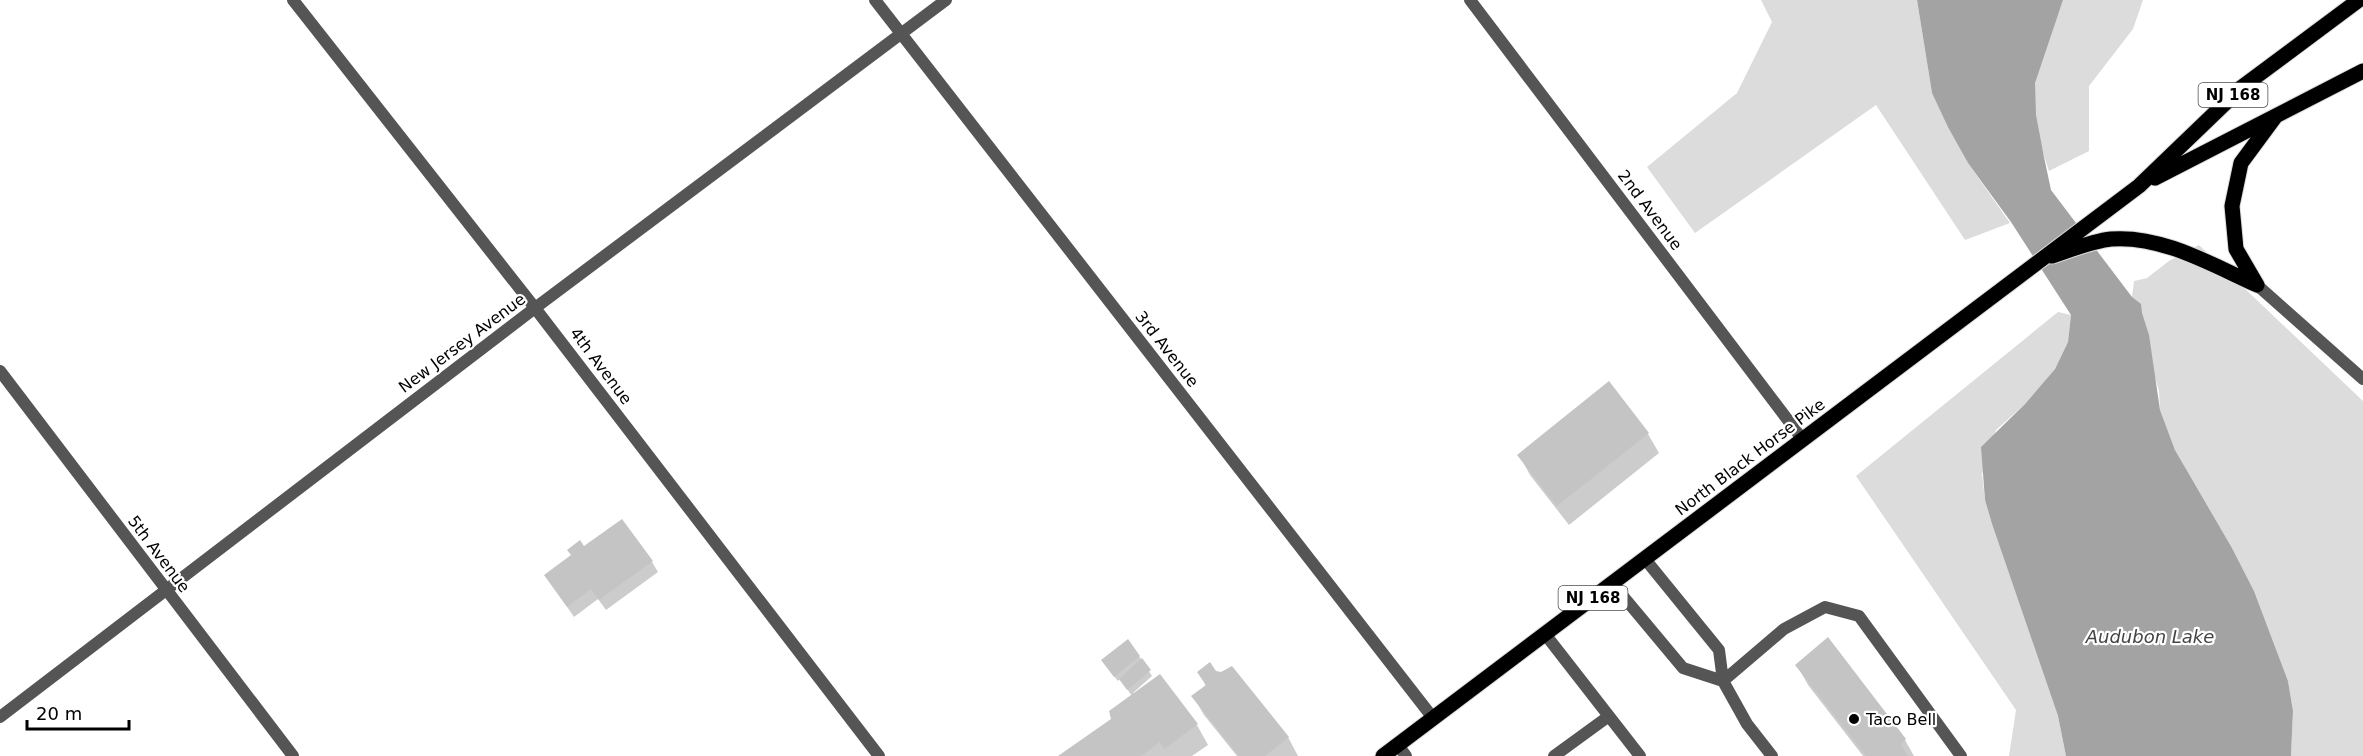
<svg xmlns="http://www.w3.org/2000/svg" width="2363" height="756" font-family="'DejaVu Sans',sans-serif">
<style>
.green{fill:#dcdcdc}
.water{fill:#a3a3a3}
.shadow{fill:#0003}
.building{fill:#c4c4c4}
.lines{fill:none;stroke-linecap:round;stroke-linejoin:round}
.primary-casing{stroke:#dbdbdb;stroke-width:17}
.service{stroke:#555;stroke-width:12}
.minor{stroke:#555;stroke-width:12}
.primary{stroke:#000;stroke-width:15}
.poi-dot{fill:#000;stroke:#fff;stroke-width:2}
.labels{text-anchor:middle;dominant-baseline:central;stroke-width:4.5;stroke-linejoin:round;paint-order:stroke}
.shield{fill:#fff;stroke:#4c4c4c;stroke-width:1.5}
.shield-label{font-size:15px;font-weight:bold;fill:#000}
.street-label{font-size:16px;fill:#000;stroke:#fff}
.poi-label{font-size:16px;fill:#000;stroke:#fff;text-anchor:start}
.water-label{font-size:18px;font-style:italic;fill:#444;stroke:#fff}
</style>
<rect width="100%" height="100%" fill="#fff"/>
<path class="green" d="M 1761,0 L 1917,0 L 1932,93 L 1968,163 L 2010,223 L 1965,240 L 1876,105 L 1695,233 L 1647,167 L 1737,93 L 1772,22 Z
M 2063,0 L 2143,0 L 2133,29 L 2089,86 L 2089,151 L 2049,171 C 2040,145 2032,112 2035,84 C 2037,63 2056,22 2063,0 Z
M 2199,245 L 2363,401 L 2363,756 L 2291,756 L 2293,711 L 2288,681 L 2254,591 L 2232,548 L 2175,450 L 2160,410 L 2159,391 L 2132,297 L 2134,281 L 2147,278 L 2169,261 Z
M 2058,312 L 2071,315 L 2068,342 L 2055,369 L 2025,404 L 1996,430 L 1982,474 L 1985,500 L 1992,524 L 2058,716 L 2066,756 L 2009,756 L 2016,710 L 1856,476 Z"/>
<path class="water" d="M 1917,0 L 2063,0 L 2035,83 L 2036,115 L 2044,157 L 2051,190 L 2132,297 L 2141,304 L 2142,313 L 2149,335 L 2160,410 L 2175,450 L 2232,548 L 2254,591 L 2288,681 L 2293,711 L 2291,756 L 2066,756 L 2058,716 L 1992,524 L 1985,500 L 1981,447 L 2025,404 L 2055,369 L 2068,342 L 2071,315 L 2011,222 L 1968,163 L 1948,127 L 1932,93 Z"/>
<path class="shadow" d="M 1648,434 L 1659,453 L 1569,525 L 1530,475 L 1519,455 Z
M 584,549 L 652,562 L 658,572 L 606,610 L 598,599 L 574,617 L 546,576 Z
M 1828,639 L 1905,740 L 1914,756 L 1863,756 L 1808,685 L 1797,665 Z
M 1139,656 L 1152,676 L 1133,693 L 1134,695 L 1160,676 L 1197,725 L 1208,745 L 1192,756 L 1061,756 L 1113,719 L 1132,696 L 1120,679 L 1118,681 L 1106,666 Z
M 1215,672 L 1288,737 L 1298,756 L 1237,756 L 1204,715 L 1193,696 L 1206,686 L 1199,673 Z"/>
<path class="building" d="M 1609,381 L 1649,433 L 1557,506 L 1517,455 Z
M 622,519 L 653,561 L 599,600 L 591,589 L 567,607 L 544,575 L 571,555 L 567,550 L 580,540 L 584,546 Z
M 1828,637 L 1906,739 L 1901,745 L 1908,756 L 1866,756 L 1795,665 Z
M 1128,639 L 1140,656 L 1114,677 L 1101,660 Z
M 1142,658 L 1151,670 L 1127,690 L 1119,679 Z
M 1210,662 L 1216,671 L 1221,672 L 1232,666 L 1289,737 L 1265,756 L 1239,756 L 1191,696 L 1206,685 L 1197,672 Z
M 1160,674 L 1198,724 L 1164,749 L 1160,742 L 1141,756 L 1058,756 L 1111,719 L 1109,711 Z"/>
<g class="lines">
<g class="primary-casing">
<path id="primary" d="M 2155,178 L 2363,71
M 2052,256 C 2071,250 2092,241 2111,239 C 2162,235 2212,265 2257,285
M 2257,285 L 2236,249 L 2232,206 L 2241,163 L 2275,117
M 1383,756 L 2139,186 L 2242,87 L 2359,0"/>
</g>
<path class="service" d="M 1645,559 L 1719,650 L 1723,681 L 1747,724 L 1772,756
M 1612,583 L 1683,668 L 1723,681
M 1545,634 L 1640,756
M 1723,681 L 1784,629 L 1825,607 L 1859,616 L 1961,756
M 1398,745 L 1406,756
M 1554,756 L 1609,716"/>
<path class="minor" d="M 293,0 L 535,308 L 879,756
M 875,0 L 1433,718
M 1470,0 L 1803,440
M 2257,285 L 2363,379
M 0,371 L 293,756
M 0,717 L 535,308 L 946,0"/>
<use href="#primary" class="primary"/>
</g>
<circle class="poi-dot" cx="1854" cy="719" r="6"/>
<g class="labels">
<g class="shield">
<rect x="2198.5" y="83" width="69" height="24" rx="4.5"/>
<rect x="1558.5" y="586" width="69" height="24" rx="4.5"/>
</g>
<g class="shield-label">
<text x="2233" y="95">NJ 168</text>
<text x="1593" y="598">NJ 168</text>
</g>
<g class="street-label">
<text transform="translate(1650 210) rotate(53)">2nd Avenue</text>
<text transform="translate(462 343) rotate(-37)">New Jersey Avenue</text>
<text transform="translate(1167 349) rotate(52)">3rd Avenue</text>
<text transform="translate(601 366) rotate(53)">4th Avenue</text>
<text transform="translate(1750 457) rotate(-37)">North Black Horse Pike</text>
<text transform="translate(159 554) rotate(53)">5th Avenue</text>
</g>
<g class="poi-label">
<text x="1866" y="719">Taco Bell</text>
</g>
<g class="water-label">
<text x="2150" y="636">Audubon Lake</text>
</g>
</g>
<path d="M27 720v9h102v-9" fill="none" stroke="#000000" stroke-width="3"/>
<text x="36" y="720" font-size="18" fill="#000000" stroke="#ffffff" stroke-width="4.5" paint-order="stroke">20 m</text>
</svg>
